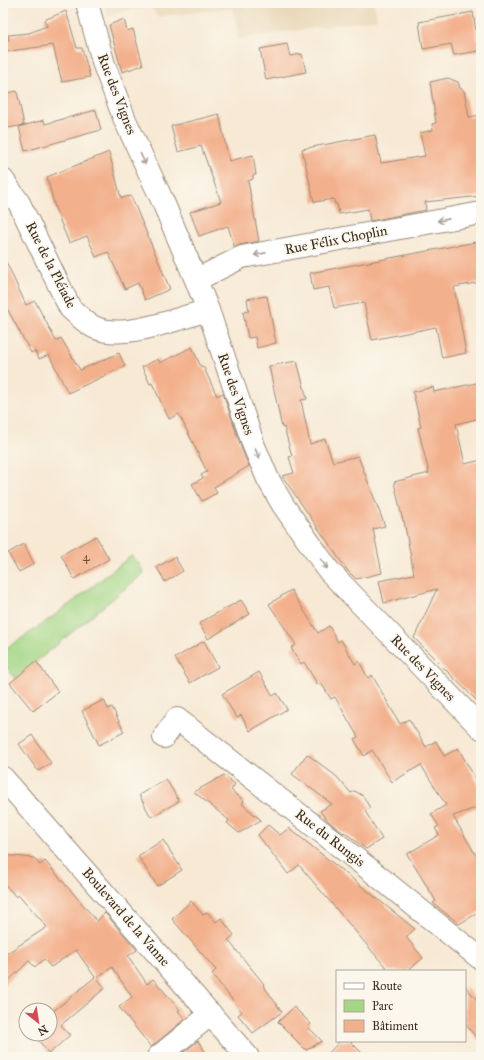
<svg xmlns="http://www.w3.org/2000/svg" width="484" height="1060" font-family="'IM FELL Great Primer',serif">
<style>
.built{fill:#e9d9ba}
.green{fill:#a3d685;stroke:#6f8052}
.building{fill:#f3b08c}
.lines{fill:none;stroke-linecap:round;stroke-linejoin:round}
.minor-casing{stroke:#998a79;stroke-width:24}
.minor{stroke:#fff;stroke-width:22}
.oneway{stroke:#a79f9a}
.labels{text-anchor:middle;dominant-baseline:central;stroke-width:3.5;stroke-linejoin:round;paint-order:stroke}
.number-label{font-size:12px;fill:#694c3a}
.street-label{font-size:14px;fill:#3b2a1e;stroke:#fbf7ec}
</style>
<rect width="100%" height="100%" fill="#fbf7ec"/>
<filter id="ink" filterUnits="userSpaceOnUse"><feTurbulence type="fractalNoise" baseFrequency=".025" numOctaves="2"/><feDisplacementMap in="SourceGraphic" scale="8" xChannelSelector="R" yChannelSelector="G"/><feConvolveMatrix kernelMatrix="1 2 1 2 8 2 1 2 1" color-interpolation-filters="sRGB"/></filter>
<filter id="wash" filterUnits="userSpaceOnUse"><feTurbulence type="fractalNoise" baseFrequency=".012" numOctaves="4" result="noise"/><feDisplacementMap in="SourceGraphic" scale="16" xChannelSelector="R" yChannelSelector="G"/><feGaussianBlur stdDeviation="0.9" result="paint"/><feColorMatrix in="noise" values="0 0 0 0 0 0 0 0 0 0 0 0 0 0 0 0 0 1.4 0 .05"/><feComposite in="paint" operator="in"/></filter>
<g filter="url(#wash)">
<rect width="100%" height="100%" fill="#f7e9d4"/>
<path class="built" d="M 104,3 L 374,3 L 377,19 L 238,39 L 233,8 L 157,17 L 153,9 L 149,7 L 129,10 L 108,17 Z"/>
<path class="green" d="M 131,556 L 138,562 L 144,573 L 15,679 L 3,661 L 3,650 C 48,623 89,589 131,556 Z"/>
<g id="blocks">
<path class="building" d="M 66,11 L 77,48 L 82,48 L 90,77 L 62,82 L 53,45 L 3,52 L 3,43 L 9,41 L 8,35 L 29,33 L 47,26 L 44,20 Z
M 473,12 L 479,51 L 454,55 L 451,44 L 423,49 L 419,22 Z
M 124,19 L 127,31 L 133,29 L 143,65 L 122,72 L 109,25 Z
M 287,44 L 290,56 L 302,54 L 306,72 L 266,80 L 260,49 Z
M 448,78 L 458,82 L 460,88 L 464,91 L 469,117 L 481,115 L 481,196 L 425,202 L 426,210 L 370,221 L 368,209 L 339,214 L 337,204 L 335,204 L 334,199 L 314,202 L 302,149 L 375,135 L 381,163 L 425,156 L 420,133 L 433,130 L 432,124 L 436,123 L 430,82 Z
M 17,91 L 24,125 L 3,129 L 3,94 Z
M 96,110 L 101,130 L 25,151 L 19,127 L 44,120 L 45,124 Z
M 219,114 L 229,161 L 253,155 L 256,175 L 253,175 L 253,179 L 248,181 L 259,241 L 234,246 L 228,226 L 199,236 L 190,212 L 221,202 L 201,146 L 178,152 L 171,126 Z
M 109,152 L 121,198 L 131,196 L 170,289 L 145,300 L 138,283 L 125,289 L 108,252 L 96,257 L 87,236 L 69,243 L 55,208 L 47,177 Z
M 481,241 L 481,282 L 454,287 L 466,353 L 442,358 L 436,327 L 372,340 L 364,303 L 334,308 L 329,287 L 313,290 L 310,273 Z
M 3,255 L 26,305 L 35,301 L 56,341 L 61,338 L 80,370 L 119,353 L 125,366 L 68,393 L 49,355 L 39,359 L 35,351 L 31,353 L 3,301 Z
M 267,296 L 276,343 L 257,348 L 255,337 L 248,338 L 243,312 L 249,311 L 247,299 Z
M 192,347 L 201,367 L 203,366 L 217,396 L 223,393 L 242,450 L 249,466 L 214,487 L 217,493 L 202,501 L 192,484 L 203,478 L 201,475 L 207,472 L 179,414 L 169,419 L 152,383 L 150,384 L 142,367 L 158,359 L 160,363 Z
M 297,361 L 307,399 L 301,400 L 310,444 L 325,439 L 333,462 L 358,456 L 385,526 L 373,529 L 382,573 L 356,579 L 347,570 L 282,476 L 294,473 L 289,457 L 292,456 L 284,427 L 282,428 L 269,366 Z
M 481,382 L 481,418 L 456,424 L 465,464 L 481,460 L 481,705 L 414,638 L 437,589 L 384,603 L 379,581 L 414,574 L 404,521 L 403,521 L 394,482 L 429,473 L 418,428 L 421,427 L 413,392 L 433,387 L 434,392 Z
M 96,536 L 109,559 L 74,579 L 61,555 Z
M 24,544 L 34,564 L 19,572 L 8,553 Z
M 175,557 L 183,571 L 165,582 L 157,567 Z
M 291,590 L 318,633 L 329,626 L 338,642 L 341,640 L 355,664 L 359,661 L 368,678 L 372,675 L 400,724 L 409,719 L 426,747 L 436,741 L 444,756 L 458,748 L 478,783 L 481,795 L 481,806 L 453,816 L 481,864 L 481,911 L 459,924 L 433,903 L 436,901 L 407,854 L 439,835 L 435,828 L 439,826 L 431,814 L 446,805 L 421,765 L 392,782 L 372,750 L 364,756 L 354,739 L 358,737 L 335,697 L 331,699 L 321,683 L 318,685 L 304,662 L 301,664 L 291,648 L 296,645 L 269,604 Z
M 241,600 L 250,614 L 208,639 L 199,623 Z
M 204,641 L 218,667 L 190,683 L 175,658 Z
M 36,661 L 58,692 L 33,711 L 10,683 Z
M 259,672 L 273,696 L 277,693 L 287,709 L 250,731 L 241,715 L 237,718 L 222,694 Z
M 104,700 L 108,709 L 112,707 L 124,732 L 99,745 L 82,711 Z
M 32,735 L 51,763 L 38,771 L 19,744 Z
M 307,754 L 336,776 L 351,793 L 355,791 L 363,796 L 370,808 L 365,811 L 382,839 L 366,849 L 344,832 L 343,833 L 327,820 L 320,811 L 332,804 L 292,774 Z
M 224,775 L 235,784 L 231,790 L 244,801 L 242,804 L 261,820 L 239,833 L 227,823 L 229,820 L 194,792 Z
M 166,779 L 179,801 L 151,817 L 139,795 Z
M 268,825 L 280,835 L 289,828 L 415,929 L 406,937 L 423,958 L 407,971 L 389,971 L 299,865 L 288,874 L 258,835 Z
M 163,840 L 182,870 L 157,886 L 138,856 Z
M 3,855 L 34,858 L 40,865 L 45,861 L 97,921 L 105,913 L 137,950 L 128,956 L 147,984 L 153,979 L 180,1010 L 178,1011 L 185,1019 L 151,1047 L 119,1007 L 132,997 L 112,967 L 97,978 L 105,988 L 61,1025 L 68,1034 L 71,1034 L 49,1054 L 34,1034 L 50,1034 L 50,1012 L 51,1013 L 95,977 L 76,950 L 51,967 L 44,959 L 35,967 L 29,961 L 3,986 L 3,956 L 47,927 L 19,895 L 16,897 L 3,882 Z
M 191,901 L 203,915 L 207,912 L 216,922 L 221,918 L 234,935 L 228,940 L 264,984 L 263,985 L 282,1012 L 253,1033 L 238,1015 L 242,1012 L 212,974 L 216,970 L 172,919 Z
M 465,986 L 481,1005 L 481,1043 L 465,1024 Z
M 294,1007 L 311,1024 L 308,1027 L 322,1041 L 306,1050 L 278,1022 Z
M 198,1041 L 209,1057 L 181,1057 L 180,1055 Z
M 340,1041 L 350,1041 L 366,1057 L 325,1057 Z"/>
</g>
</g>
<g filter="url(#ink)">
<use href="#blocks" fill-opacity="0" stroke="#998a79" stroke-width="1"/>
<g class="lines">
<g class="minor-casing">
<path id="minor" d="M 87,3 L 104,65 L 125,120 L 163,202 L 196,280 L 208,310 L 254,446 L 268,479 L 283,505 L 329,571 L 481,728
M 3,180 L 19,203 L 70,308 C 78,315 86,324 96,328 C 125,340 179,318 208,310
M 196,280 L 242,257 L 481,213
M 164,737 L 177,719 L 369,869 L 481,959
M 3,778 L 248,1057
M 158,1057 L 211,1014"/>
</g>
<use href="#minor" class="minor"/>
</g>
<defs><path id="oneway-shaft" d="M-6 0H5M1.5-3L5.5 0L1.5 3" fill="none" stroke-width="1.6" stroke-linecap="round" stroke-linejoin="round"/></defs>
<g class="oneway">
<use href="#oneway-shaft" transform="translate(143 159) rotate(65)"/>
<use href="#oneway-shaft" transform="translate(443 220) rotate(169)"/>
<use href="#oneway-shaft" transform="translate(260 254) rotate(169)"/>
<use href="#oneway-shaft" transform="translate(257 453) rotate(67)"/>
<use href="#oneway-shaft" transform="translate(324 564) rotate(55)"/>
</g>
</g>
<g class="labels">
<g class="number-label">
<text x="86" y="557">4</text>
</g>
<g class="street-label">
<text transform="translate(117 94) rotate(69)">Rue des Vignes</text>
<text transform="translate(336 240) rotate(-11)">Rue Félix Choplin</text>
<text transform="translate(51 265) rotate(63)">Rue de la Pléiade</text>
<text transform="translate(236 394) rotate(71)">Rue des Vignes</text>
<text transform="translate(423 668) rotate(46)">Rue des Vignes</text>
<text transform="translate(330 838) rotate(38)">Rue du Rungis</text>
<text transform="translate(126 917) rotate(49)">Boulevard de la Vanne</text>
</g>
</g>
<rect width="484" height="1060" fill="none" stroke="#fbf7ec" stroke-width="16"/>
<rect x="336" y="970" width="130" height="72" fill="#fbf7ec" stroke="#aea59a"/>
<rect x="344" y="983" width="20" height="6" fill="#ffffff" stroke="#aea59a"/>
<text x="372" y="990" font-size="12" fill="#3b2a1e">Route</text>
<rect x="344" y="1000" width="20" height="12" fill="#a3d685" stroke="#aea59a"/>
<text x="372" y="1010" font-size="12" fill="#3b2a1e">Parc</text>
<rect x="344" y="1020" width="20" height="12" fill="#f3b08c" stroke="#aea59a"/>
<text x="372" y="1030" font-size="12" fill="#3b2a1e">Bâtiment</text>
<g transform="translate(38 1022) rotate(150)"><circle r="19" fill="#fbf7ec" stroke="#aea59a"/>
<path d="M0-3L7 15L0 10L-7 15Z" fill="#d1495b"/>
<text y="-6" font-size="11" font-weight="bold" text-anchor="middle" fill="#3b2a1e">N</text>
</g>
</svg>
